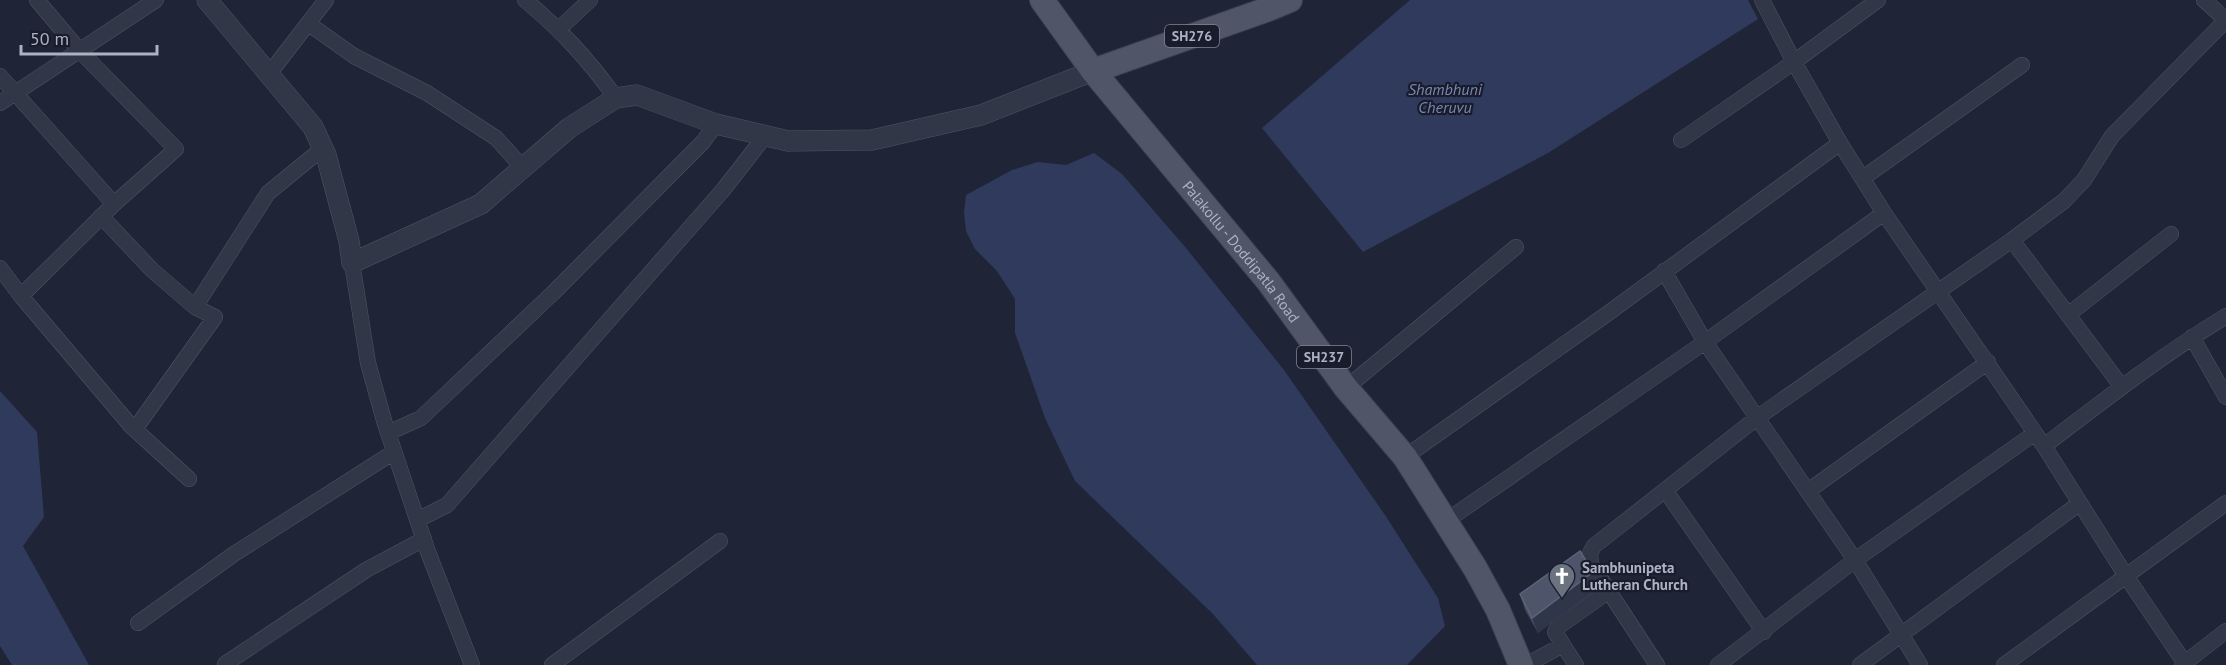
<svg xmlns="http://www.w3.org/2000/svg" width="2226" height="665" font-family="'PT Sans',sans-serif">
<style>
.water{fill:#303a5c}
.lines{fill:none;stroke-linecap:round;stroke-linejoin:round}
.minor-casing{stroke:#505465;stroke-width:16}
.tertiary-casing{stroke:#505465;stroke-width:21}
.primary-casing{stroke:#3c4050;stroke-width:26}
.minor{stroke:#323747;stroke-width:15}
.tertiary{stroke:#323747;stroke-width:20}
.primary{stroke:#505667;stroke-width:24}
.wall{fill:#434a5f}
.shaded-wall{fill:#30364a}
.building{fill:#4e556a;stroke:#5d6378;stroke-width:1.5}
.labels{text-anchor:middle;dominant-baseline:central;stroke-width:4.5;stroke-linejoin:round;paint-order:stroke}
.shield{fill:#181c2b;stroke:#808496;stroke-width:1.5}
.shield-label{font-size:14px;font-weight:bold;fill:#acb1c4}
.street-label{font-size:15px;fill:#acb1c4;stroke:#181c2b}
.poi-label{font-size:15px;font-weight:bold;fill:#acb1c4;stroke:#181c2b;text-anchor:start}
.water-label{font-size:16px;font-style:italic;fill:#7b89b2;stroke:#181c2b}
</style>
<rect width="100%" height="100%" fill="#1f2536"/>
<path class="water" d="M 1410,0 L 1748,0 L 1758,19 L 1548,153 L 1363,252 L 1262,128 Z
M 1094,153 L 1122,174 L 1186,248 L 1284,370 L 1385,515 L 1438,598 L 1445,626 L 1407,665 L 1257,665 L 1213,614 L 1075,481 L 1045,418 L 1015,333 L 1015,299 L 997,271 L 975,249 L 966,231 L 964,212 L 966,195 L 1012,170 L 1038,162 L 1066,165 Z
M 0,391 L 37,432 L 44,517 L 23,546 L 89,665 L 12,665 L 0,646 Z"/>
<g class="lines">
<g class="minor-casing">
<path id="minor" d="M 525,0 C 563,32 587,58 616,98
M 1762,0 L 1794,62 L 1840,143 L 1884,213 L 2044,446 L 2126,576 L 2186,665
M 2204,0 L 2226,20
M 309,24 L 354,56 L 427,93 L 496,138 L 523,168
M 559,29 L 590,0
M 269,74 L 326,0
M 0,76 L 114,204
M 0,103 L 156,0
M 1681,140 L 1794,62 L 1878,0
M 1863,178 L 2022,65
M 101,216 L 152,270 L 195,307 L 268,193 L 323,148
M 2012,240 L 2122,387
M 352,263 L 368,363 L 385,424 L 428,552 L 472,665
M 0,268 L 21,296 L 131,426 L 189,479
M 1664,271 L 1705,342 L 1855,560 L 1920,665
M 21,296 L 114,204 L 176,149 L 79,50 L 37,0
M 2069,314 L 2171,234
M 2192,337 L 2226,397
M 1346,388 L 1516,247
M 135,429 L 215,317 L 195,307
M 388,433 L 421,418 L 553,293 L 703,142 L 716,124
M 2044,446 C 2103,401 2162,355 2226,316
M 1405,457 L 1607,314 L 1840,143
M 1665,490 L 1764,632
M 1808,491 L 1988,362
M 417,520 L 447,505 L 723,190 L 766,135
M 1446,521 L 1705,342 L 1884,213
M 138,623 L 234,554 L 394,452
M 1563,645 L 1555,632 L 1558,627 L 1609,591
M 225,664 L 366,570 L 424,539
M 552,665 L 720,541
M 1526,665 L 1563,645 L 1576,665
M 1657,665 L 1591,564 L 1590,553 L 1594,546 L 1758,417 L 2012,240 L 2064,201 L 2084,180 L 2112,136 L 2226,20
M 1718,665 L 1855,560 L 2035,433
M 1860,665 L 2080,503
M 2004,665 L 2226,503
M 2182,665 L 2226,631"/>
</g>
<g class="tertiary-casing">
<path id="tertiary" d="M 207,0 L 313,127 L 326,155 L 349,241 L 352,263 L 481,204 L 569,128 L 616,98 L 637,95 L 716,124 L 788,141 L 872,140 L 981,115 L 1093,71"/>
</g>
<g class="primary-casing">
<g id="primary">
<path id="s1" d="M 1042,0 L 1093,71 L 1268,281 L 1346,388 L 1405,457 L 1475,568 L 1498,610 L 1521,665"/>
<path d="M 1093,71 L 1271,8 L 1290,0"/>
</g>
</g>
<use href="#minor" class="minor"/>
<use href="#tertiary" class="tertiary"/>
<use href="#primary" class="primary"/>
</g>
<path class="wall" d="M 1598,588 L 1538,633 L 1525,610 L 1520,594 Z"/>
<path class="shaded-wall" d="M 1593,572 L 1598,588 L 1538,633 L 1532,618 Z"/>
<path class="building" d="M 1580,551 L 1593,572 L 1532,618 L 1520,594 Z"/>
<defs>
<g id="church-pin" transform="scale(1.35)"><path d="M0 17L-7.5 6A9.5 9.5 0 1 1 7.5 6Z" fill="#6b7280" stroke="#181c2b"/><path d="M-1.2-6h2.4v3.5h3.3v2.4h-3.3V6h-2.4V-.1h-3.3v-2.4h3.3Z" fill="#fff"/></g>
</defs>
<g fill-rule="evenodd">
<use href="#church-pin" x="1562" y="576"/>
</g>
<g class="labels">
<g class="shield">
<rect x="1165" y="25" width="54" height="22" rx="4.5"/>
<rect x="1297" y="346" width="54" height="22" rx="4.5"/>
</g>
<g class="shield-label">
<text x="1192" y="36">SH276</text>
<text x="1324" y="357">SH237</text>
</g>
<g class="street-label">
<text stroke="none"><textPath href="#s1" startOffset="321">Palakollu - Doddipatla Road</textPath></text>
</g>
<g class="poi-label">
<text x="1582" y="567">Sambhunipeta<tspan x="1582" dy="17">Lutheran Church</tspan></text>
</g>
<g class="water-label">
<text x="1445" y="89">Shambhuni<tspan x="1445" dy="18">Cheruvu</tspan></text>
</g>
</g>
<path d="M21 45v9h136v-9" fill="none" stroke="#acb1c4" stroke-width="3"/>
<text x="30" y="45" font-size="18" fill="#acb1c4" stroke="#181c2b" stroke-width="4.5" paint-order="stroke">50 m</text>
</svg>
